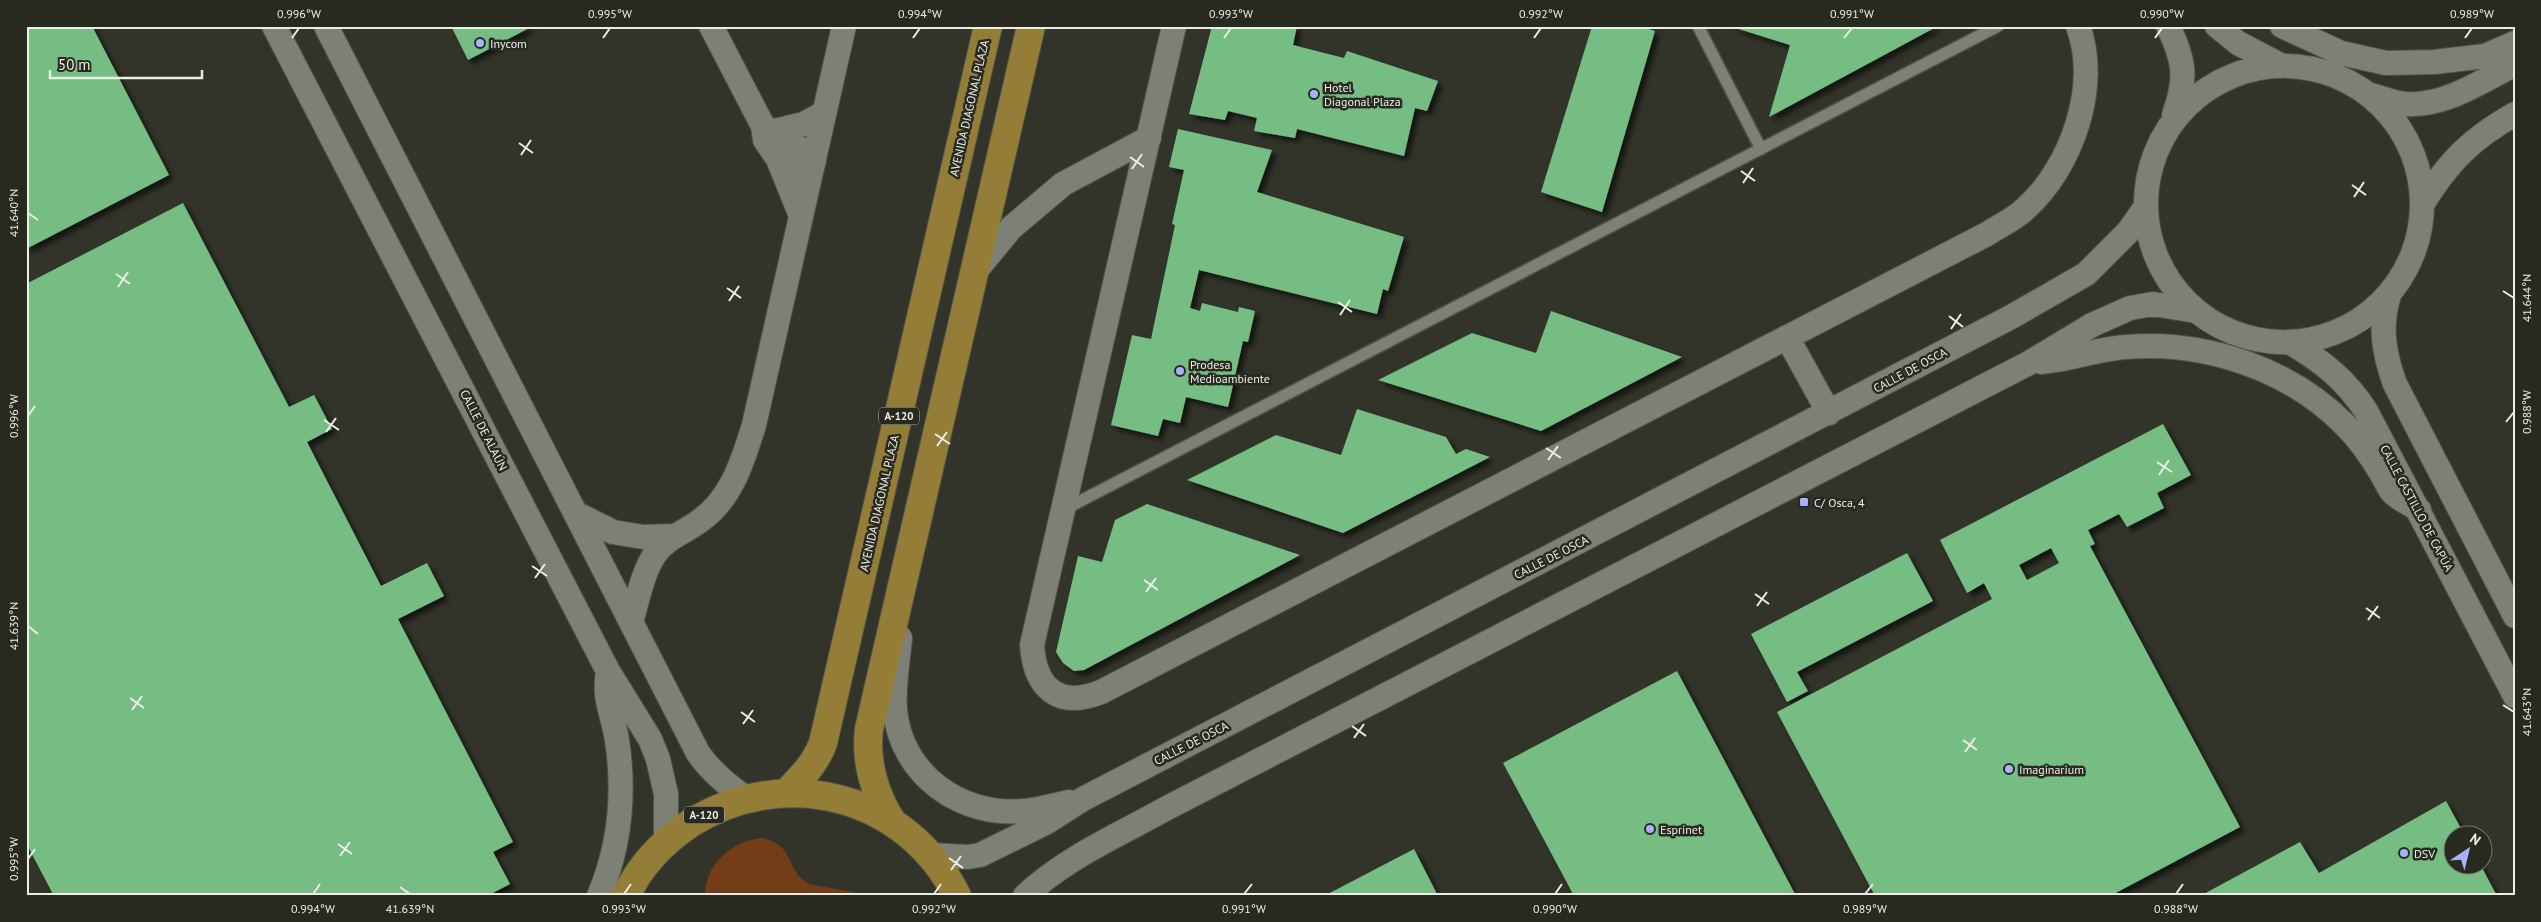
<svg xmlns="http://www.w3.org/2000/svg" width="2541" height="922" font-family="'PT Sans',sans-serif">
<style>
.green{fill:#733d18}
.building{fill:#74bd82;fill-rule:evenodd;filter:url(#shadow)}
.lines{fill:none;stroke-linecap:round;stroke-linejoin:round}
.lane-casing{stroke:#51524a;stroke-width:14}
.street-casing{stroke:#51524a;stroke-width:26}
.primary-casing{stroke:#51524a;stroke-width:30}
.lane{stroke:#7d8074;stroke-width:11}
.street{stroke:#7d8074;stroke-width:24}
.primary{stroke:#947d37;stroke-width:28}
.ticks{fill:none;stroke:#ecede7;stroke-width:2}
.poi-dot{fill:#a7b1fc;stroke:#282a20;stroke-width:2}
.labels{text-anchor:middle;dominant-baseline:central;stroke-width:5;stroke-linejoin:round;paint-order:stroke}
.shield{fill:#282a20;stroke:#b1b2ab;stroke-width:1}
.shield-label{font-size:11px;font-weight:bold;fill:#ecede7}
.poi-label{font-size:12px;fill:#ecede7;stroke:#282a20;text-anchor:start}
.street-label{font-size:12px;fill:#ecede7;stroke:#282a20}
.neatline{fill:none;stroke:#ecede7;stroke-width:2}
.ticks-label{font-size:12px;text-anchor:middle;fill:#ecede7}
</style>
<defs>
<filter id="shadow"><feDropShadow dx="4.5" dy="4.5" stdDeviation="2.5" flood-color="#0009"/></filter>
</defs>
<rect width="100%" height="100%" fill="#32342a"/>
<path class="green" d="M 761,838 C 799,845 783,874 813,885 L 876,896 L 705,896 C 705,864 731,842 761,838 Z"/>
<path class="building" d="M 26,26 L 92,26 L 169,175 L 26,249 Z
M 451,26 L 533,26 L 468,60 Z
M 1212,26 L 1297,26 L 1293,45 L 1344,58 L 1347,51 L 1438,81 L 1427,111 L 1415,108 L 1404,156 L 1297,129 L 1295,138 L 1254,131 L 1257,118 L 1228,111 L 1225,120 L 1189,114 Z
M 1592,26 L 1640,26 L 1655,31 L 1602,212 L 1541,192 Z
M 1729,26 L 1938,26 L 1769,117 L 1790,45 Z
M 1178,129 L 1272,150 L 1257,192 L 1404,237 L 1388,291 L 1383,289 L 1377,314 L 1199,270 L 1190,308 L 1200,311 L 1202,303 L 1238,312 L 1239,307 L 1255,311 L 1248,342 L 1243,341 L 1228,407 L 1186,397 L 1180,423 L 1163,419 L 1158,436 L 1111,425 L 1132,335 L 1151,339 L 1175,225 L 1172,224 L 1184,170 L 1169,167 Z
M 183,203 L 289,407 L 314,395 L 332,429 L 307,442 L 381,586 L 427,563 L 444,596 L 398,619 L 513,842 L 493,852 L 510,884 L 487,896 L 54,896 L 26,843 L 26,284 Z
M 1551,311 L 1682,357 L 1541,431 L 1378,380 L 1472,333 L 1536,353 Z
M 1357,409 L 1446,437 L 1456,454 L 1466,449 L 1490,457 L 1343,533 L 1187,480 L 1276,435 L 1341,455 Z
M 2163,424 L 2191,475 L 2157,493 L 2164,508 L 2127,527 L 2119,514 L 2088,530 L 2095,544 L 2090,546 L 2240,827 L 2110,896 L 1875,896 L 1777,712 L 1992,599 L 1984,583 L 1967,593 L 1940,540 ZM 2051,548 L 2059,563 L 2027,580 L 2019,565 Z
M 1147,504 L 1300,555 L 1084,670 L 1074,671 L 1063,663 L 1056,652 L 1078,556 L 1102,562 L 1115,520 Z
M 1907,553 L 1933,601 L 1797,672 L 1808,691 L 1787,702 L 1751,634 Z
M 1677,671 L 1796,896 L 1574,896 L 1503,763 Z
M 2446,801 L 2464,834 L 2454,834 L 2454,864 L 2480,864 L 2497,896 L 2200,896 L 2300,842 L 2319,873 Z
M 1414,849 L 1438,896 L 1324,896 Z"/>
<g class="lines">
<g class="lane-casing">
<path id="lane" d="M 1698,26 L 1761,149
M 1063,510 L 1998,26"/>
</g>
<g class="street-casing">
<path id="street" d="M 274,26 L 608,671 L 650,739 L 658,759 L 666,794 L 666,841
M 326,26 L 698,753 C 711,772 727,785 746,798
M 711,26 L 763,126 L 765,140 L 778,159 L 801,216
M 1174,26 L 1032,645 C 1035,688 1058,709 1101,692 L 1987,234 C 1999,226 2015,219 2025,209 C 2072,167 2100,86 2078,26
M 2168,26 C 2185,61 2187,79 2174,115
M 2217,26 L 2238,43 L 2280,65
M 2282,26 L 2341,53 L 2386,63 L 2434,62 L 2485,56 L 2515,43
M2146 204a138 138 0 1 1 276 0a138 138 0 1 1-276 0Z
M 2371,95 C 2382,98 2394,103 2405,104 C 2444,107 2482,81 2515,64
M 763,126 L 802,150 L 814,161 L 801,164
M 771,132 L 804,124 L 824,113
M 2423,203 C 2448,162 2472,138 2515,114
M 974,273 L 1011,228 L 1063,184 L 1149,138
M 2389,295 C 2379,326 2384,354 2395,384 L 2515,616
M 1787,337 L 1829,413
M 2291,343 C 2322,361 2346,380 2366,411 L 2515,696
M 2041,362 C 2069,360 2097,349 2126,347 C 2204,340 2290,369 2345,425 C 2359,439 2371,456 2381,473 C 2385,479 2388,488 2393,493 C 2400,500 2411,504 2419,510
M 575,513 L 613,532 L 643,537 L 673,536
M 631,622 C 638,599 642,574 655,554 C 667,537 686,532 701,520 C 732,498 743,460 754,425 L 844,26
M 900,638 C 898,661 893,687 895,710 C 901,775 961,817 1024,811 C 1039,810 1054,805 1069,802
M 930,855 L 968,857 L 980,855 L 1047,822 L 1083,799 L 2011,317 L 2086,274 L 2128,232 L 2145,208
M 599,896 C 620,846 625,793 617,740 C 613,714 603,699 608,672
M 1025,896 C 1065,858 1119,835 1167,808 L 2029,363 L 2092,325 L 2130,308 L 2153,304 L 2196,311"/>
</g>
<g class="primary-casing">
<path id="primary" d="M 786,793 C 802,777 815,764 823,743 L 988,26
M 893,823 C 875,796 865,762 869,729 L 1031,26
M 626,896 C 640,865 664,841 691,823 C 785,764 907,795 957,896"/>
</g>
<use href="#lane" class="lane"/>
<use href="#street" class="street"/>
<use href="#primary" class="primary"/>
</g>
<path class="ticks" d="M 292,38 L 299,28M 603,38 L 610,28M 913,38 L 920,28M 1224,38 L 1231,28M 1534,38 L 1541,28M 1844,38 L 1852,28M 2155,38 L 2162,28M 2465,38 L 2472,28M 519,143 L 533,153M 521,155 L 531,140M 1130,157 L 1144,167M 1132,169 L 1142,154M 1741,171 L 1755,181M 1743,183 L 1753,168M 2352,185 L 2366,195M 2354,197 L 2364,182M 28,213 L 38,220M 116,274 L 130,284M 118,287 L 128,272M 727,288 L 741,298M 2503,291 L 2514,298M 729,301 L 739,286M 1338,302 L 1352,312M 1340,315 L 1350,300M 1949,316 L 1963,327M 1951,329 L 1961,314M 28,416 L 35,406M 324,420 L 339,430M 2506,422 L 2514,412M 326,432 L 336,418M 935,434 L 950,444M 937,446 L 947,432M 1546,448 L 1561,458M 1548,460 L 1558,446M 2157,462 L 2172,472M 2159,475 L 2169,460M 532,566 L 547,576M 535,578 L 545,564M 1144,580 L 1158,590M 1146,592 L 1156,578M 1755,594 L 1769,604M 1757,606 L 1767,592M 2366,608 L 2380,618M 2368,620 L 2378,606M 28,626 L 38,634M 130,698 L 144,708M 2503,705 L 2514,712M 132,710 L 142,696M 741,712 L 755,722M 743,724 L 753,710M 1352,726 L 1366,736M 1354,738 L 1364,724M 1963,740 L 1977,750M 1965,752 L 1975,738M 338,844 L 352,854M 340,856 L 350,842M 949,858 L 963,868M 28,859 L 35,849M 951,870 L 961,856M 400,887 L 410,894M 313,894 L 320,884M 624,894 L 631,884M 934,894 L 941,884M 1244,894 L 1252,884M 1555,894 L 1562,884M 1865,894 L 1873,884M 2176,894 L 2183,884"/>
<g class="poi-dot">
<circle cx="480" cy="43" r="5"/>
<circle cx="1314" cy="94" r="5"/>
<circle cx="1180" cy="371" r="5"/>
<rect x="1799" y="497" width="10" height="10" rx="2.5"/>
<circle cx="2009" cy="769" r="5"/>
<circle cx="1650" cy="829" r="5"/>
<circle cx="2404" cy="853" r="5"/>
</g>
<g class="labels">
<g class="shield">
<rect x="879" y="407.5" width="40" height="17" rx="4"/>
<rect x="684" y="806.5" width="40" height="17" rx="4"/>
</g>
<g class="shield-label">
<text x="899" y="416">A-120</text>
<text x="704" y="815">A-120</text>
</g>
<g class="poi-label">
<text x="490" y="43">Inycom</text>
<text x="1324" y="87">Hotel<tspan x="1324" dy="14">Diagonal Plaza</tspan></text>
<text x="1190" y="364">Prodesa<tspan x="1190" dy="14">Medioambiente</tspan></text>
<text x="1814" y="502">C/ Osca, 4</text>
<text x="2019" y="769">Imaginarium</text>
<text x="1660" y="829">Esprinet</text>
<text x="2414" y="853">DSV</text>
</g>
<g class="street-label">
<text transform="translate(969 108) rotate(-77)">AVENIDA DIAGONAL PLAZA</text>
<text transform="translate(1910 370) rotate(-28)">CALLE DE OSCA</text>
<text transform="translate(484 430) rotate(63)">CALLE DE ALAÚN</text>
<text transform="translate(879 503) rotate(-77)">AVENIDA DIAGONAL PLAZA</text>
<text transform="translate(2417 508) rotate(62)">CALLE CASTILLO DE CAPÚA</text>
<text transform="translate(1551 557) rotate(-27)">CALLE DE OSCA</text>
<text transform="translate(1191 743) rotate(-27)">CALLE DE OSCA</text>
</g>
</g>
<rect width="2541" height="922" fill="none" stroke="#282a20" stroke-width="55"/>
<g transform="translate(2468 850) rotate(35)"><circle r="24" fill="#282a20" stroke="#767870"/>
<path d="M0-4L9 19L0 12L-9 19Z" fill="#a7b1fc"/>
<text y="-8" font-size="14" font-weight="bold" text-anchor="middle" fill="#ecede7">N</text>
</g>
<path d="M50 70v8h152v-8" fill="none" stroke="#ecede7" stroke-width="2.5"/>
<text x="58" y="70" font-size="15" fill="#ecede7" stroke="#282a20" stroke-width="4" paint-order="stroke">50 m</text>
<rect x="28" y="28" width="2486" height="866" class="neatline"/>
<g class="ticks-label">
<text x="299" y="18">0.996°W</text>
<text x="610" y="18">0.995°W</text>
<text x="920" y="18">0.994°W</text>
<text x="1231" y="18">0.993°W</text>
<text x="1541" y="18">0.992°W</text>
<text x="1852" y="18">0.991°W</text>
<text x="2162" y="18">0.990°W</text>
<text x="2472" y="18">0.989°W</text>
<text transform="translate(14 213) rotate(-90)" y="4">41.640°N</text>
<text transform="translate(2527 298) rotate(-90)" y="4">41.644°N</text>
<text transform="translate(2527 412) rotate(-90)" y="4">0.988°W</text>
<text transform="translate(14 416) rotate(-90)" y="4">0.996°W</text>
<text transform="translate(14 626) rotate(-90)" y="4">41.639°N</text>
<text transform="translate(2527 712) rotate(-90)" y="4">41.643°N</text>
<text transform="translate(14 859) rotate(-90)" y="4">0.995°W</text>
<text x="313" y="913">0.994°W</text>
<text x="410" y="913">41.639°N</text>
<text x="624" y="913">0.993°W</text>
<text x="934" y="913">0.992°W</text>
<text x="1244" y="913">0.991°W</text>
<text x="1555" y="913">0.990°W</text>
<text x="1865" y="913">0.989°W</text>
<text x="2176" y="913">0.988°W</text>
</g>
</svg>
